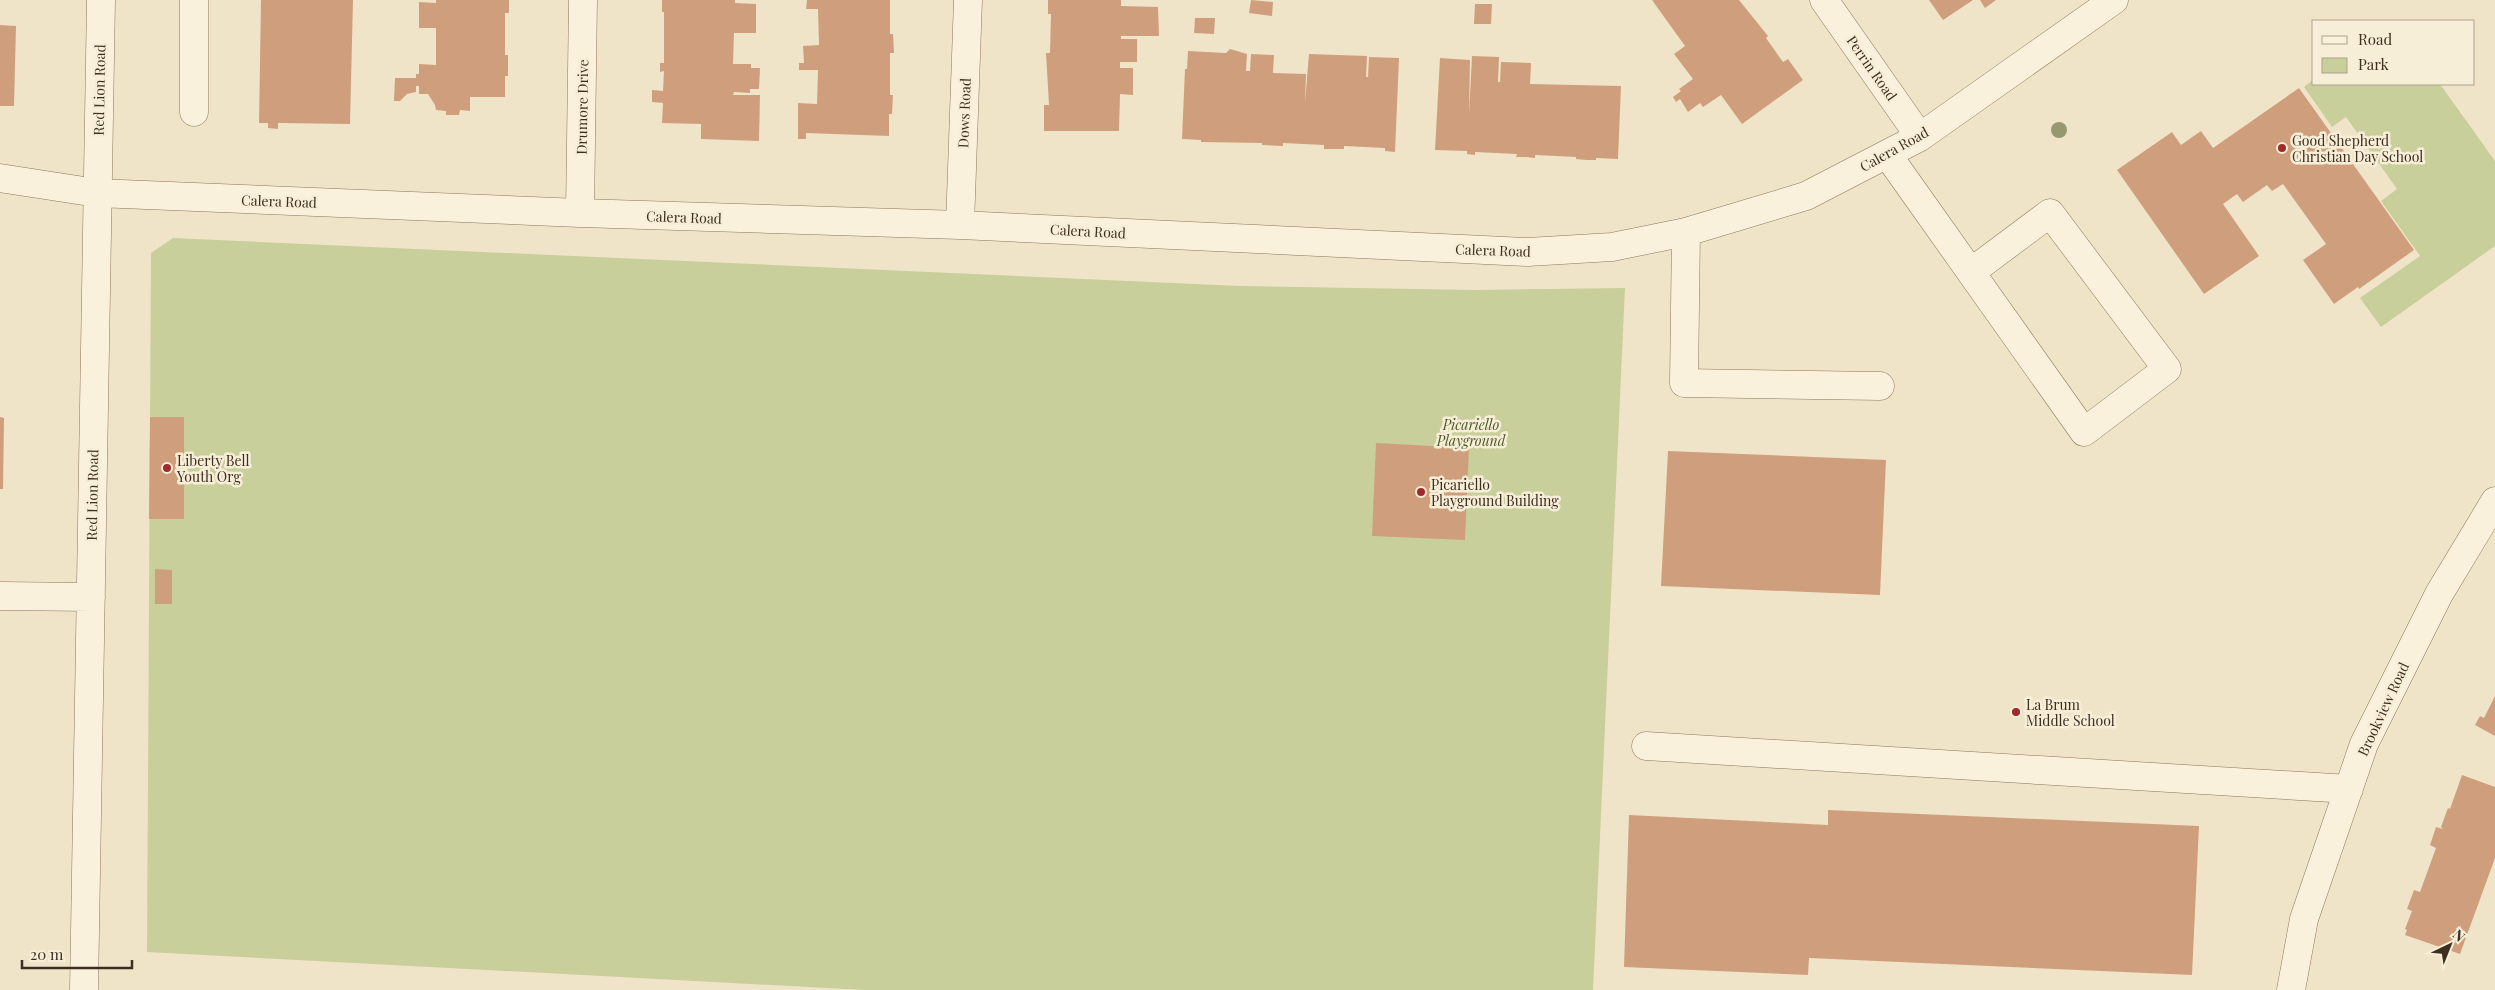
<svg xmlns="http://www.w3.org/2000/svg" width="2495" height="990" font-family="'Playfair Display',serif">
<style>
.green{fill:#c9cf9b}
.building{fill:#cf9f7d}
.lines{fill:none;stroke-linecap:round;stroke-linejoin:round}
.minor-casing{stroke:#8d765c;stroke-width:29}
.minor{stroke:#faf1dc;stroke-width:28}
.tree{fill:#96986f}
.poi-dot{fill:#9e2a2b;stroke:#f7eed8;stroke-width:2}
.labels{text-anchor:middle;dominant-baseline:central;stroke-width:5;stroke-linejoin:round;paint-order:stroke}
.street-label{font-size:14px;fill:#3d2e20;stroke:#f7eed8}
.poi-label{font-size:14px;fill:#3d2e20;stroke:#f7eed8;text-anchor:start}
.park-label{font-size:14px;font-style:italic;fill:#4d5a26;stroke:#f7eed8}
</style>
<rect width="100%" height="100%" fill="#f0e4c8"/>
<path class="green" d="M 2314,79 L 2314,84 L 2440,84 L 2495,161 L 2495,246 L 2381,327 L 2360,298 L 2420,256 L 2381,201 L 2397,189 L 2346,117 L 2332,127 L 2304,87 Z
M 173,238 L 1240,286 L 1476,290 L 1625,288 L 1593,990 L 865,990 L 147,952 L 151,253 Z"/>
<path class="building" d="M 261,0 L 353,0 L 350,124 L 278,123 L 278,129 L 268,128 L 268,123 L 259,123 Z
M 436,0 L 509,0 L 509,13 L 505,13 L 505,55 L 508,55 L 508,76 L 505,76 L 505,97 L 470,97 L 470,111 L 460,110 L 459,115 L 446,115 L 446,111 L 436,110 L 435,105 L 428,94 L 419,94 L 419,86 L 416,86 L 416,92 L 407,94 L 400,101 L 394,101 L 395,78 L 416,78 L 416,74 L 419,74 L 419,64 L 436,65 L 436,28 L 419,28 L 419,2 L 436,3 Z
M 662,0 L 735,0 L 735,3 L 756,4 L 756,33 L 734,33 L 733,64 L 751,64 L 751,68 L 760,68 L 759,89 L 750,89 L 750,93 L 734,92 L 733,95 L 760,95 L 759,141 L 701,139 L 701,124 L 662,123 L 663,103 L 652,102 L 652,90 L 663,91 L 664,71 L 660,72 L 660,63 L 664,63 L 664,12 L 662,12 Z
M 807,0 L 890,0 L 890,34 L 893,34 L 894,53 L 890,53 L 890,95 L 893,95 L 892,114 L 889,114 L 889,136 L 806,133 L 806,139 L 798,139 L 798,103 L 817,104 L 818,70 L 799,70 L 799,63 L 804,63 L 803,46 L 819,45 L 818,9 L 806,9 Z
M 1048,0 L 1121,0 L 1121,6 L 1158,7 L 1159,36 L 1121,36 L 1121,39 L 1137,39 L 1137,62 L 1120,62 L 1120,68 L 1133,68 L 1133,95 L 1120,94 L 1119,131 L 1044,131 L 1044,105 L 1049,105 L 1046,53 L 1050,53 L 1051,14 L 1048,14 Z
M 1251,0 L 1273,2 L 1272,16 L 1249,13 Z
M 1652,0 L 1739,0 L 1768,36 L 1766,38 L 1783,62 L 1788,59 L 1803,80 L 1742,124 L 1721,95 L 1703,107 L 1700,103 L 1688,112 L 1680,99 L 1676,102 L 1673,97 L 1681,91 L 1679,89 L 1693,79 L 1674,54 L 1685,46 Z
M 1929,0 L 1973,0 L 1943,20 Z
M 1980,0 L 1996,0 L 1985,8 Z
M 1475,4 L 1492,4 L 1491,24 L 1474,24 Z
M 1195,18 L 1215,18 L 1214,34 L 1194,33 Z
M 0,25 L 16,26 L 14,106 L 0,106 Z
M 1230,49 L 1247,54 L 1246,71 L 1250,71 L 1251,54 L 1274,55 L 1273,73 L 1306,74 L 1305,103 L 1309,54 L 1367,56 L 1366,77 L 1368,77 L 1369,57 L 1399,58 L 1395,152 L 1385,151 L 1385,148 L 1344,146 L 1344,149 L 1324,149 L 1324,145 L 1283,143 L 1283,146 L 1262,145 L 1262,143 L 1201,142 L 1201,140 L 1182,139 L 1185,69 L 1187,69 L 1188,51 L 1226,53 Z
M 1472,56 L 1499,57 L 1498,82 L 1500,82 L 1501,62 L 1531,63 L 1530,84 L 1621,86 L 1618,159 L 1596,158 L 1596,160 L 1587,160 L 1576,159 L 1576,157 L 1535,155 L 1535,158 L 1526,157 L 1516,157 L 1517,154 L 1475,152 L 1475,155 L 1467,154 L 1467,151 L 1435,150 L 1440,58 L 1470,60 L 1469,115 Z
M 2299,88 L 2414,250 L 2359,289 L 2358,287 L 2334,304 L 2303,260 L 2326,244 L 2283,184 L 2272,191 L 2267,185 L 2243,202 L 2237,194 L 2223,204 L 2259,256 L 2204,294 L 2117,170 L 2172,132 L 2181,145 L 2201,131 L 2213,148 Z
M 0,417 L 4,418 L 3,489 L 0,489 Z
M 150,417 L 184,417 L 184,519 L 149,519 Z
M 1376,443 L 1469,448 L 1465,540 L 1372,536 Z
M 1668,451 L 1886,460 L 1880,595 L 1661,586 Z
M 155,569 L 172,570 L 172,604 L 155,604 Z
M 2495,696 L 2495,736 L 2475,725 L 2480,716 L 2484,718 Z
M 2462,775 L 2495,787 L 2495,858 L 2460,954 L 2405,935 L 2407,930 L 2405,929 L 2412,911 L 2407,909 L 2414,890 L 2420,892 L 2436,848 L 2430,845 L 2436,827 L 2443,829 L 2441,827 L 2448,808 L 2450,809 Z
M 1828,810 L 2199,826 L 2192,975 L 1809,958 L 1808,975 L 1624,967 L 1629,815 L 1828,825 Z"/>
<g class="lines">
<g class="minor-casing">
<path id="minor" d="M 194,0 L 194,112
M 1824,0 L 1920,137
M 1887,154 L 2084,432 L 2167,369 L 2050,213 L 1971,272
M 0,178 L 97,193 L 580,213 L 960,225 L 1528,252 L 1612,247 L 1686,232 L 1806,196 L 1920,137 L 2114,0
M 580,213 L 583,0
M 960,225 L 968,0
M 1686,232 L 1684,383 L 1880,386
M 0,596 L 91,597
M 1646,746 L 2349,789
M 84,990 L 101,0
M 2291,990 L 2304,919 L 2364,744 L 2439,594 L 2495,501"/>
</g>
<use href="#minor" class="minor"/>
</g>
<circle class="tree" cx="2059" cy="130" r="8"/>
<g class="poi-dot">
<circle cx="2282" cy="148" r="5"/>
<circle cx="167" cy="468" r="5"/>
<circle cx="1421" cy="492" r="5"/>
<circle cx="2016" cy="712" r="5"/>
</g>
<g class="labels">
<g class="street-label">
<text transform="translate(1872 68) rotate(55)">Perrin Road</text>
<text transform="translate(99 90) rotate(-89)">Red Lion Road</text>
<text transform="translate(582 107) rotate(-89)">Drumore Drive</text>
<text transform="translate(964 113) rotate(-88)">Dows Road</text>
<text transform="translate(1894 149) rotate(-29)">Calera Road</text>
<text transform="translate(279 201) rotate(2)">Calera Road</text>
<text transform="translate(684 217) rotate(2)">Calera Road</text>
<text transform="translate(1088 231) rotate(3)">Calera Road</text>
<text transform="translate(1493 250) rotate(2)">Calera Road</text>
<text transform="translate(92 495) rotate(-89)">Red Lion Road</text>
<text transform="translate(2383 709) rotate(-65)">Brookview Road</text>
</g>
<g class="poi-label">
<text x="2292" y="140">Good Shepherd<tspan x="2292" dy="16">Christian Day School</tspan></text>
<text x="177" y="460">Liberty Bell<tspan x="177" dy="16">Youth Org</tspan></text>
<text x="1431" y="484">Picariello<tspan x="1431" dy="16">Playground Building</tspan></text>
<text x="2026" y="704">La Brum<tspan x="2026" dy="16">Middle School</tspan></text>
</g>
<g class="park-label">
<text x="1471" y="424">Picariello<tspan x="1471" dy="16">Playground</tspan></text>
</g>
</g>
<rect x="2312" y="20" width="162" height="65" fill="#f7eed8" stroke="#ada18e"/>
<rect x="2322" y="36" width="25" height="8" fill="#faf1dc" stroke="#ada18e"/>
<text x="2358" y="45" font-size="15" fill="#3d2e20">Road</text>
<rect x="2322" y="58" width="25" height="15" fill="#c9cf9b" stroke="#ada18e"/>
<text x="2358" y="70" font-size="15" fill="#3d2e20">Park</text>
<g transform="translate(2450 945) rotate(43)" stroke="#f7eed8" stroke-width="4" paint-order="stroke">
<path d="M0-4L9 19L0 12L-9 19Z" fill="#3d2e20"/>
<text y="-8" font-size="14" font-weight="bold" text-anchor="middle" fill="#3d2e20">N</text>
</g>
<path d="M22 960v8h110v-8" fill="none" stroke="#3d2e20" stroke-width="2.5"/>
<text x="30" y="960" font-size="15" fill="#3d2e20" stroke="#f7eed8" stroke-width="4" paint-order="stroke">20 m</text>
</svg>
